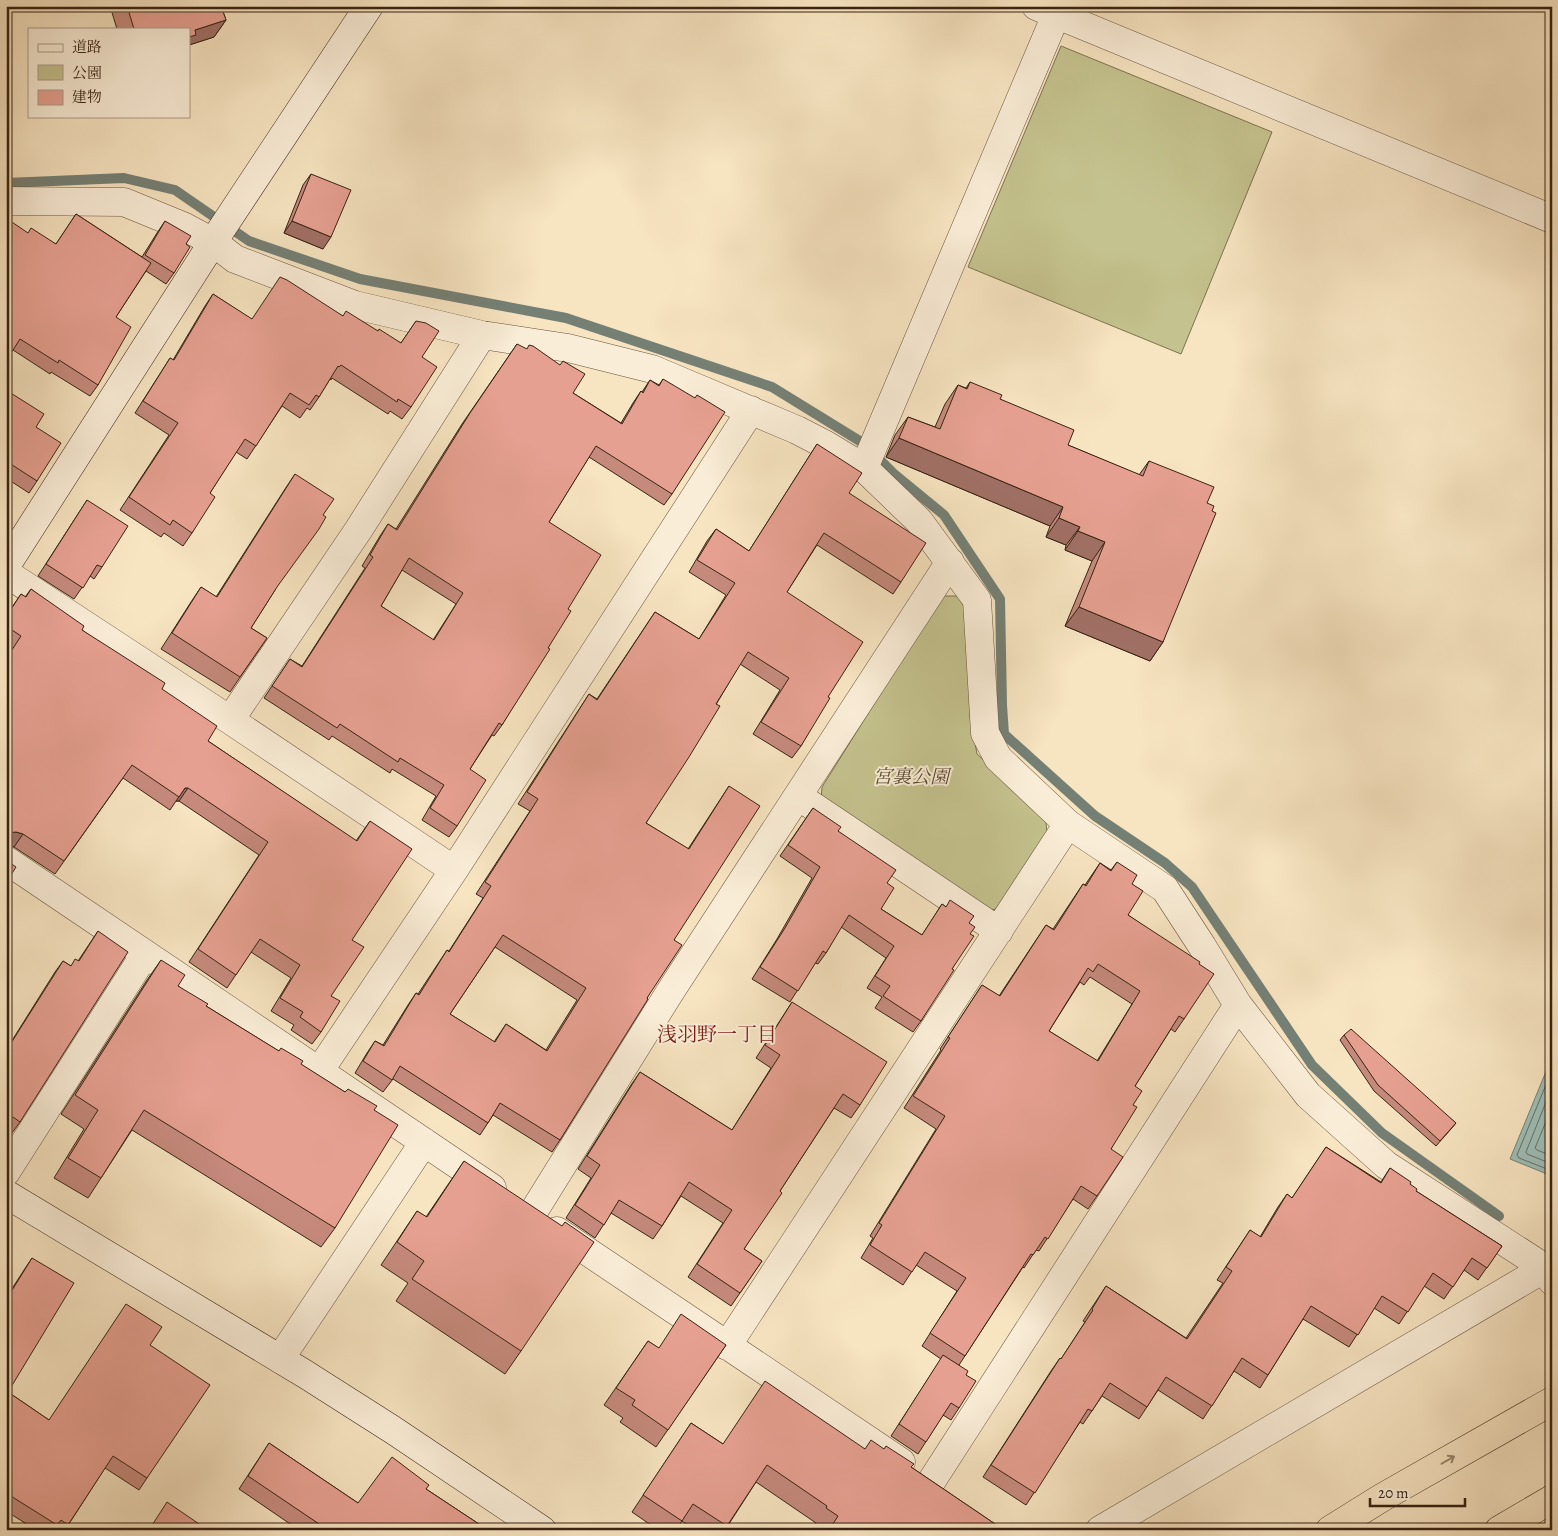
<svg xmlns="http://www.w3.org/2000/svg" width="1558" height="1536" font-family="Alegreya,'Noto Serif JP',serif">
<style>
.green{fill:#c4c28e;stroke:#7e7250}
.water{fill:#9ebeb7;stroke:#758075}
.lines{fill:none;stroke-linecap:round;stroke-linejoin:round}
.shore{stroke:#6b7065;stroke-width:1}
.stream{stroke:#758075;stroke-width:10}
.street-casing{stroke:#68533e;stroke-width:29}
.secondary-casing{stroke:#382313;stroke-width:29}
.highway-casing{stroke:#382313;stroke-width:29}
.street{stroke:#faedd7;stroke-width:28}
.secondary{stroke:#faedd7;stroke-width:28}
.highway{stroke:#f7e4c1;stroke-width:28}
.wall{fill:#c68a7d;stroke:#382313;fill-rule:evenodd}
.shaded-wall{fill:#a17066;stroke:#382313}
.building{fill:#e6a091;stroke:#382313;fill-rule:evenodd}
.oneway{stroke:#98846a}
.labels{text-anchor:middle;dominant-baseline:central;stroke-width:4;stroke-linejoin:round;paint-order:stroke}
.park-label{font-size:19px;font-style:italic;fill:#5b4b32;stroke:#faedd7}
.neighbourhood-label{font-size:20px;fill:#7a1f14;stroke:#faedd7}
</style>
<rect width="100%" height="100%" fill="#f7e4c1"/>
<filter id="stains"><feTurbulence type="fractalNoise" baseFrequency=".004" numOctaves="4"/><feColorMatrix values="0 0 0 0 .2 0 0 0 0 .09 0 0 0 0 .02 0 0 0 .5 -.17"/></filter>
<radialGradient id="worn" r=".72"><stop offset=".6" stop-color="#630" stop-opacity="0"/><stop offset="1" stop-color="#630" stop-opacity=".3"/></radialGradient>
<path class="green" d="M 1061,46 L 1272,132 L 1181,354 L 968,267 Z
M 942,596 L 958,596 L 969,616 L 970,716 L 977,754 L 1045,816 L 1047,831 L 996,909 L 988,911 L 821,800 L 822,787 Z"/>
<path class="water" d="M 1552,1057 L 1552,1176 L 1510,1159 Z"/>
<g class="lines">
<path class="shore" d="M 1552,1070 L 1517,1155 L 1519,1158 L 1552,1171
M 1552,1087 L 1526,1152 L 1527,1154 L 1552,1164
M 1552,1107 L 1535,1148 L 1537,1150 L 1552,1156"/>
<path class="stream" d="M 6,183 L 124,178 L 175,190 L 249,241 L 360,279 L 566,318 L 772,387 L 863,443 L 893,473 L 944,515 L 1000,599 L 1002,705 L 1004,734 L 1095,816 L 1165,863 L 1192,887 L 1312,1065 L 1382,1133 L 1499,1216"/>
<g class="street-casing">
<path id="street" d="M 1036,6 L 1552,219
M 6,201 L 124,202 L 185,227 L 213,242 L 235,259 L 355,305 L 482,335 L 568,348 L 652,369 L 797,430 L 826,445 L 864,468 L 919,521 L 977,600 L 985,733 L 998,758 L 1068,824 L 1165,889 L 1202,946 L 1238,1005 L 1308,1095 L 1386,1165 L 1545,1268 L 1552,1281
M 864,468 L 1056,15
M 6,573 L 230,720 L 454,870
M 230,720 L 359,529 L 482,335
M 798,796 L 999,931
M 6,860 L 492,1188
M 320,1070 L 454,870 L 751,410
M 6,1172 L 145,954
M 532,1214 L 670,992 L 950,562
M 557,1231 L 901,1462
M 727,1346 L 1068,824
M 280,1359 L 424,1142
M 931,1482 L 1238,1005
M 1100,1530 L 1552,1264"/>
</g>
<g class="secondary-casing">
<path id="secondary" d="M 6,566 L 213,242 L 369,6
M 6,1194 L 305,1374 L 393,1430 L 542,1530"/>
</g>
<g class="highway-casing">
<path id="highway" d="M 1330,1530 L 1383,1497 L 1552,1401
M 1499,1530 L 1552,1499"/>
</g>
<use href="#street" class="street"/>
<use href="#secondary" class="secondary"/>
<use href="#highway" class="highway"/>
</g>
<path class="wall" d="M 110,6 L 221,6 L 226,20 L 214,37 L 189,45 L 189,29 L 117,29 Z
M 311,174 L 323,249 L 284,233 L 303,185 Z
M 76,214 L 142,257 L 157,233 L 165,221 L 186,244 L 174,273 L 166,284 L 146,271 L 116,317 L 98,385 L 90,396 L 51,372 L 50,374 L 13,350 L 28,233 L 56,244 Z
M 213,294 L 251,319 L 343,316 L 377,331 L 401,343 L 416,321 L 422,357 L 411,407 L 402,419 L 390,411 L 388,414 L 332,378 L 331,380 L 330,379 L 319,397 L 310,410 L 307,408 L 300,418 L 282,406 L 247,459 L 236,452 L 210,493 L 192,533 L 183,546 L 164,533 L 161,537 L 120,510 L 169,435 L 135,413 L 170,358 L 173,360 L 205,306 Z
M 517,344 L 573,393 L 621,423 L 633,403 L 641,391 L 642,392 L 650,380 L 659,385 L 663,379 L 672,494 L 664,505 L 589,457 L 549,522 L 568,609 L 548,648 L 502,725 L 494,736 L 492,735 L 470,769 L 457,826 L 449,837 L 422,820 L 436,796 L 392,769 L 390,773 L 332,736 L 329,740 L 264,698 L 290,659 L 302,666 L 365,568 L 362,566 L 380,536 L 388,524 L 396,529 L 462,424 ZM 402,570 L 456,604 L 433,640 L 381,606 Z
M 970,382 L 1000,399 L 1068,445 L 1139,475 L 1149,461 L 1207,503 L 1163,642 L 1150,661 L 1065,626 L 1092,561 L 1065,550 L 1066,545 L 1046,537 L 1050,526 L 886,457 L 895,435 L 908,417 L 935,427 L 945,404 L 958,385 L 966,388 Z
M 6,390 L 36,427 L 37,481 L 29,493 L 6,478 Z
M 817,444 L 849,493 L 901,582 L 893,594 L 817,545 L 787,592 L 828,697 L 801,746 L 792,758 L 753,734 L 780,690 L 740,664 L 646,823 L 688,849 L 729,786 L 674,940 L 647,998 L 560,1140 L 552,1152 L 493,1115 L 480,1135 L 393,1079 L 383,1092 L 355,1073 L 367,1053 L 375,1041 L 383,1045 L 408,1005 L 416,993 L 418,994 L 447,950 L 449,951 L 483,898 L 476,894 L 530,811 L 518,804 L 589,694 L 597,699 L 655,612 L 699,639 L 726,595 L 689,572 L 707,541 L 716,529 L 749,551 ZM 495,947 L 577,1000 L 546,1050 L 506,1024 L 494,1042 L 450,1014 Z
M 295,474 L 275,590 L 251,628 L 267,638 L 230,692 L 161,649 L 191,602 L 201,587 L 216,597 L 285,489 Z
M 87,500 L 102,567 L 94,579 L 90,576 L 74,599 L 38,576 Z
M 31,589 L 82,630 L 162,689 L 208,741 L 356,841 L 370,821 L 352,940 L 331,996 L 321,1032 L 312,1044 L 291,1030 L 294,1025 L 271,1011 L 291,978 L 251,952 L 227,988 L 189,962 L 259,855 L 179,801 L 176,801 L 170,810 L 123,778 L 55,874 L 14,847 L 6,844 L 6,658 L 12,649 L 6,644 L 6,616 L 21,594 L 25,597 Z
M 813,808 L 838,831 L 887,883 L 881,909 L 922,935 L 942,904 L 969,923 L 970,934 L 952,969 L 921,1021 L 913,1032 L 875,1008 L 882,997 L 867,988 L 886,958 L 841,927 L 826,953 L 818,964 L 815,963 L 790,1002 L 752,979 L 777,939 L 812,878 L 780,856 Z
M 1117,862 L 1132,884 L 1128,915 L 1199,964 L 1184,1019 L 1175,1032 L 1171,1029 L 1135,1086 L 1133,1105 L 1111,1149 L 1097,1196 L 1088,1209 L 1073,1199 L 1039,1251 L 1036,1250 L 1024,1268 L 1023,1267 L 959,1365 L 966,1375 L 959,1408 L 951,1420 L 943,1415 L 918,1454 L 891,1436 L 941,1359 L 922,1346 L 957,1291 L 916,1265 L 903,1285 L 861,1258 L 873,1238 L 870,1236 L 936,1129 L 904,1108 L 941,1050 L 940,1049 L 982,985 L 999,996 L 1046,925 L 1053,929 L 1083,884 L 1085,885 L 1100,863 L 1111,870 ZM 1090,977 L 1132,1004 L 1097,1061 L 1049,1031 L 1080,982 L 1084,985 Z
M 98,931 L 20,1122 L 12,1133 L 6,1129 L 6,1050 L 55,972 L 63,961 L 71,966 L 78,961 Z
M 161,960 L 178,986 L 206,1006 L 374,1110 L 335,1228 L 321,1247 L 132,1130 L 101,1178 L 88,1198 L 54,1178 L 84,1129 L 61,1114 L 147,980 Z
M 792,1002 L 860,1105 L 851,1118 L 834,1108 L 780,1191 L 744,1249 L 762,1261 L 731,1306 L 688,1277 L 723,1223 L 681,1196 L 662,1226 L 653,1239 L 611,1213 L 595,1238 L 566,1218 L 591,1178 L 578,1169 L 631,1085 L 640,1072 L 732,1130 L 771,1068 L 756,1058 Z
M 1344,1035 L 1456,1123 L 1451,1129 L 1436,1146 L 1374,1091 L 1340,1040 Z
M 1326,1147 L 1381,1182 L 1390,1168 L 1410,1184 L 1416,1191 L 1502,1246 L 1478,1280 L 1464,1270 L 1444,1299 L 1424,1286 L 1399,1324 L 1374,1308 L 1349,1347 L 1303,1319 L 1268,1375 L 1260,1388 L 1234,1371 L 1203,1419 L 1158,1390 L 1139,1419 L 1102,1396 L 1083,1424 L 1080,1422 L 1026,1505 L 983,1477 L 1051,1371 L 1060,1358 L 1061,1359 L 1085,1322 L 1083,1321 L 1106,1286 L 1186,1338 L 1223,1283 L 1217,1280 L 1250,1230 L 1260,1237 L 1278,1207 L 1287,1194 L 1292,1198 Z
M 464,1161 L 521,1351 L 505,1374 L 396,1301 L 408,1283 L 381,1265 L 417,1211 L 426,1217 Z
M 32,1258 L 8,1392 L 49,1420 L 150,1345 L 147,1478 L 139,1490 L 105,1468 L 65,1530 L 36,1530 L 6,1511 L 6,1298 L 24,1270 Z
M 648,1341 L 658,1348 L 726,1345 L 656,1447 L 620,1422 L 623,1418 L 604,1405 Z
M 691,1423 L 723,1444 L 865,1449 L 911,1467 L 1004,1530 L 822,1530 L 815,1525 L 816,1523 L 756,1482 L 725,1530 L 695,1530 L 682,1521 L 676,1530 L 658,1530 L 632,1512 Z
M 269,1443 L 358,1503 L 426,1489 L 488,1530 L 299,1530 L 239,1489 Z"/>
<path class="shaded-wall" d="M 226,20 L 214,37 L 189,45 L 189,37 L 195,30 Z
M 292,221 L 331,237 L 323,249 L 284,233 Z
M 899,438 L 1063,507 L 1050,526 L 886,457 Z
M 1059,518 L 1080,527 L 1066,545 L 1046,537 Z
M 1078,531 L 1105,542 L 1092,561 L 1065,550 Z
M 1079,607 L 1163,642 L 1150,661 L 1065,626 Z
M 185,788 L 188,788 L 179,801 L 176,801 Z
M 16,832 L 23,834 L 14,847 L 6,844 L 6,835 L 8,833 Z"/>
<path class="building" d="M 127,6 L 221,6 L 226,20 L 195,30 L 196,35 L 189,37 L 189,29 L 134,29 Z
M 311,174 L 351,190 L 331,237 L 292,221 Z
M 76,214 L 151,263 L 116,317 L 131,327 L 98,385 L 59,360 L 58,363 L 20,339 L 6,361 L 6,218 L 28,233 L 31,228 L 56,244 Z
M 165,221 L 191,236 L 186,244 L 190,247 L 174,273 L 145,255 Z
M 280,277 L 287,280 L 343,316 L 346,311 L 378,331 L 379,329 L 401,343 L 416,321 L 426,323 L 439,331 L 422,357 L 437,367 L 411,407 L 398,399 L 397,402 L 341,365 L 339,367 L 338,366 L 319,397 L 316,395 L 309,405 L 290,393 L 256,446 L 245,439 L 210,493 L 215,497 L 192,533 L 173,520 L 170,525 L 129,497 L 178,423 L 143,401 L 170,358 L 174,360 L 213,294 L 252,319 Z
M 517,344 L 527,349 L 529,345 L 533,346 L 560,365 L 563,361 L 585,374 L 573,393 L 622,424 L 641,391 L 643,393 L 650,380 L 659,386 L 663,379 L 695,398 L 697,395 L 725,412 L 672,494 L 596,446 L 549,522 L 601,555 L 568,609 L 571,611 L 548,648 L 550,649 L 502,725 L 499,723 L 470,769 L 486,780 L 457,826 L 430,808 L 444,785 L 400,758 L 398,762 L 340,724 L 337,728 L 272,686 L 290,659 L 302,667 L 373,557 L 370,555 L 388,524 L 397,530 L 470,413 ZM 409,558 L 463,593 L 434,640 L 381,606 Z
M 970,382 L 1002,395 L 1000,399 L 1074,430 L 1068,445 L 1143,476 L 1149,461 L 1214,487 L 1207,503 L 1214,506 L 1212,511 L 1216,513 L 1163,642 L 1079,607 L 1105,542 L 1078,531 L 1080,527 L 1059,518 L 1063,507 L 899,438 L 908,417 L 940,429 L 958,385 L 967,389 Z
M 6,390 L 44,414 L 36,427 L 61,443 L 37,481 L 6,461 Z
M 817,444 L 862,473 L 849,493 L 926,543 L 901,582 L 824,533 L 787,592 L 863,642 L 828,697 L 830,698 L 801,746 L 761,722 L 789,678 L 748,652 L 716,704 L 720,706 L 689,757 L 646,823 L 689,849 L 729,786 L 760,806 L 674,940 L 682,945 L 647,998 L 648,999 L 560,1140 L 500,1103 L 488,1123 L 400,1066 L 392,1080 L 363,1061 L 375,1041 L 384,1046 L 416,993 L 419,995 L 447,950 L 449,952 L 491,886 L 485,882 L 538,799 L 527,792 L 589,694 L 597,700 L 655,612 L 699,639 L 735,583 L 697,560 L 716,529 L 749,551 ZM 503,935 L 586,988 L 547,1051 L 506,1024 L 495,1042 L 450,1014 Z
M 295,474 L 334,499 L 323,515 L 326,517 L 319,529 L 277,587 L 251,628 L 267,638 L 240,677 L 172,633 L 201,587 L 217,597 Z
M 87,500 L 128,526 L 102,567 L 97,565 L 83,588 L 46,564 Z
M 6,522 L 11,525 L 6,532 Z
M 31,589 L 84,626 L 82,630 L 165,683 L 162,689 L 217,726 L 208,741 L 357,841 L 370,821 L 412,849 L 352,940 L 364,947 L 331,996 L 340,1001 L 321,1032 L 300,1017 L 303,1012 L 280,998 L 300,965 L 260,939 L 236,975 L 198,949 L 268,842 L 188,788 L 185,788 L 179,797 L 132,765 L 64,861 L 23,834 L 16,832 L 8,833 L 6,835 L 6,659 L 21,636 L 6,626 L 6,617 L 21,594 L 26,597 Z
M 813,808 L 841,827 L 838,831 L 896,870 L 887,883 L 894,888 L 881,909 L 922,935 L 942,904 L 946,907 L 950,900 L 974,916 L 969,923 L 975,927 L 970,934 L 974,936 L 952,969 L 954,970 L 921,1021 L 883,996 L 890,986 L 875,976 L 894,946 L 849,915 L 826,953 L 823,951 L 798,991 L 760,967 L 785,928 L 820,867 L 788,845 Z
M 6,860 L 16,867 L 6,883 Z
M 1117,862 L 1137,875 L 1132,884 L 1143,891 L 1128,915 L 1200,962 L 1199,964 L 1214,974 L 1184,1019 L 1179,1016 L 1135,1086 L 1142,1091 L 1133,1105 L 1137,1107 L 1111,1149 L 1123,1157 L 1097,1196 L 1081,1186 L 1048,1239 L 1045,1237 L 1033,1255 L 1031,1254 L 965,1356 L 930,1333 L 966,1278 L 925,1252 L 912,1272 L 870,1245 L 882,1225 L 879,1223 L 945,1116 L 913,1096 L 950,1038 L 948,1037 L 982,985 L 1000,996 L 1046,925 L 1054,930 L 1083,884 L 1086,886 L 1100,863 L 1111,871 ZM 1098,964 L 1140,991 L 1098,1061 L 1049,1031 L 1088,968 L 1093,972 Z
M 98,931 L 128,952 L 20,1122 L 13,1117 L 6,1129 L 6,1051 L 63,961 L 71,966 L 75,959 L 79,961 Z
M 161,960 L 185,975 L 178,986 L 208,1004 L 206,1006 L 279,1051 L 281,1048 L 303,1061 L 301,1064 L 345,1092 L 348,1089 L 377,1106 L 374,1110 L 398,1125 L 335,1228 L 144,1110 L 101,1178 L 68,1158 L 98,1110 L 75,1095 Z
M 792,1002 L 887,1062 L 860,1105 L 843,1094 L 780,1191 L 782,1193 L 744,1249 L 762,1261 L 740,1293 L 697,1264 L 732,1210 L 689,1182 L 662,1226 L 619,1200 L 604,1225 L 575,1205 L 600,1165 L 587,1156 L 640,1072 L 732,1130 L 780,1055 L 765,1045 Z
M 1351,1029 L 1456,1123 L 1440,1141 L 1378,1085 L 1344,1035 Z
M 1326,1147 L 1381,1183 L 1390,1168 L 1411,1182 L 1410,1184 L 1417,1189 L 1416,1191 L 1502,1246 L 1487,1268 L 1472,1258 L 1453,1287 L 1433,1273 L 1408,1312 L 1382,1296 L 1358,1335 L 1311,1306 L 1268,1375 L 1242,1358 L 1212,1406 L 1166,1377 L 1147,1407 L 1110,1383 L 1092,1411 L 1088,1409 L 1035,1493 L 991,1465 L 1060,1358 L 1061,1359 L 1093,1310 L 1092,1309 L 1106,1286 L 1187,1339 L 1232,1271 L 1226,1267 L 1250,1230 L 1261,1237 L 1287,1194 L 1292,1198 Z
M 464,1161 L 562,1226 L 565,1222 L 594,1242 L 521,1351 L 412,1279 L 424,1261 L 397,1242 L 417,1211 L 427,1217 Z
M 32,1258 L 74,1283 L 8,1392 L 49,1420 L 126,1304 L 162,1327 L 150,1345 L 210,1385 L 147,1478 L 113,1456 L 68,1525 L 61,1520 L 57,1525 L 6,1493 L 6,1300 Z
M 681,1314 L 726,1345 L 668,1430 L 632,1405 L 635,1400 L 616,1388 L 648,1341 L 659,1348 Z
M 943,1355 L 968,1371 L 966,1375 L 976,1381 L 959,1408 L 951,1403 L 926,1442 L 899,1424 Z
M 765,1381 L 865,1449 L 871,1440 L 884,1449 L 886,1446 L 914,1464 L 911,1467 L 1004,1530 L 829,1530 L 838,1516 L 826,1508 L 827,1506 L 767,1465 L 727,1526 L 693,1504 L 682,1521 L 643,1495 L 691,1423 L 723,1444 Z
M 269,1443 L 358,1503 L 392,1457 L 429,1485 L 426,1489 L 488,1530 L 409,1530 L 401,1524 L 398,1530 L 328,1530 L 248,1476 Z
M 167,1502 L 205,1528 L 204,1530 L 149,1530 Z"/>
<defs><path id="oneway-shaft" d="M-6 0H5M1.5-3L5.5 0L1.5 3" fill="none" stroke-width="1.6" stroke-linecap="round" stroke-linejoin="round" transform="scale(1.25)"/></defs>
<use class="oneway" href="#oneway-shaft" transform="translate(1448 1460) rotate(-30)"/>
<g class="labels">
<g class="park-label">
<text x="911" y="777">宮裏公園</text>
</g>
<g class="neighbourhood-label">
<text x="717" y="1034">浅羽野一丁目</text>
</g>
</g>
<rect width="1558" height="1536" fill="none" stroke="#f7e4c1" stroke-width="25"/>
<rect x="8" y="8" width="1543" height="1521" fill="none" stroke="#382313" stroke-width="2.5"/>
<rect x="12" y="12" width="1533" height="1511" fill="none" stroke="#382313"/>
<rect x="28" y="28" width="162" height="90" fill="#faedd7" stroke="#ac9c89"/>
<rect x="38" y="44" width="25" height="8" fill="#faedd7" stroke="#ac9c89"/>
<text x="72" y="52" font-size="15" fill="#382313">道路</text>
<rect x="38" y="65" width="25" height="15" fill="#c4c28e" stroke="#ac9c89"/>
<text x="72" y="78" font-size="15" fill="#382313">公園</text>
<rect x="38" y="90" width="25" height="15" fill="#e6a091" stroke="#ac9c89"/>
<text x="72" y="102" font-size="15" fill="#382313">建物</text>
<path d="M1370 1498v8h95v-8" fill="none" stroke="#382313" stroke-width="2.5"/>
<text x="1378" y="1498" font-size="15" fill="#382313" stroke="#faedd7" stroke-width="4" paint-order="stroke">20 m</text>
<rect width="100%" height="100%" filter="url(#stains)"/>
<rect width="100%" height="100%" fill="url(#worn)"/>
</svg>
